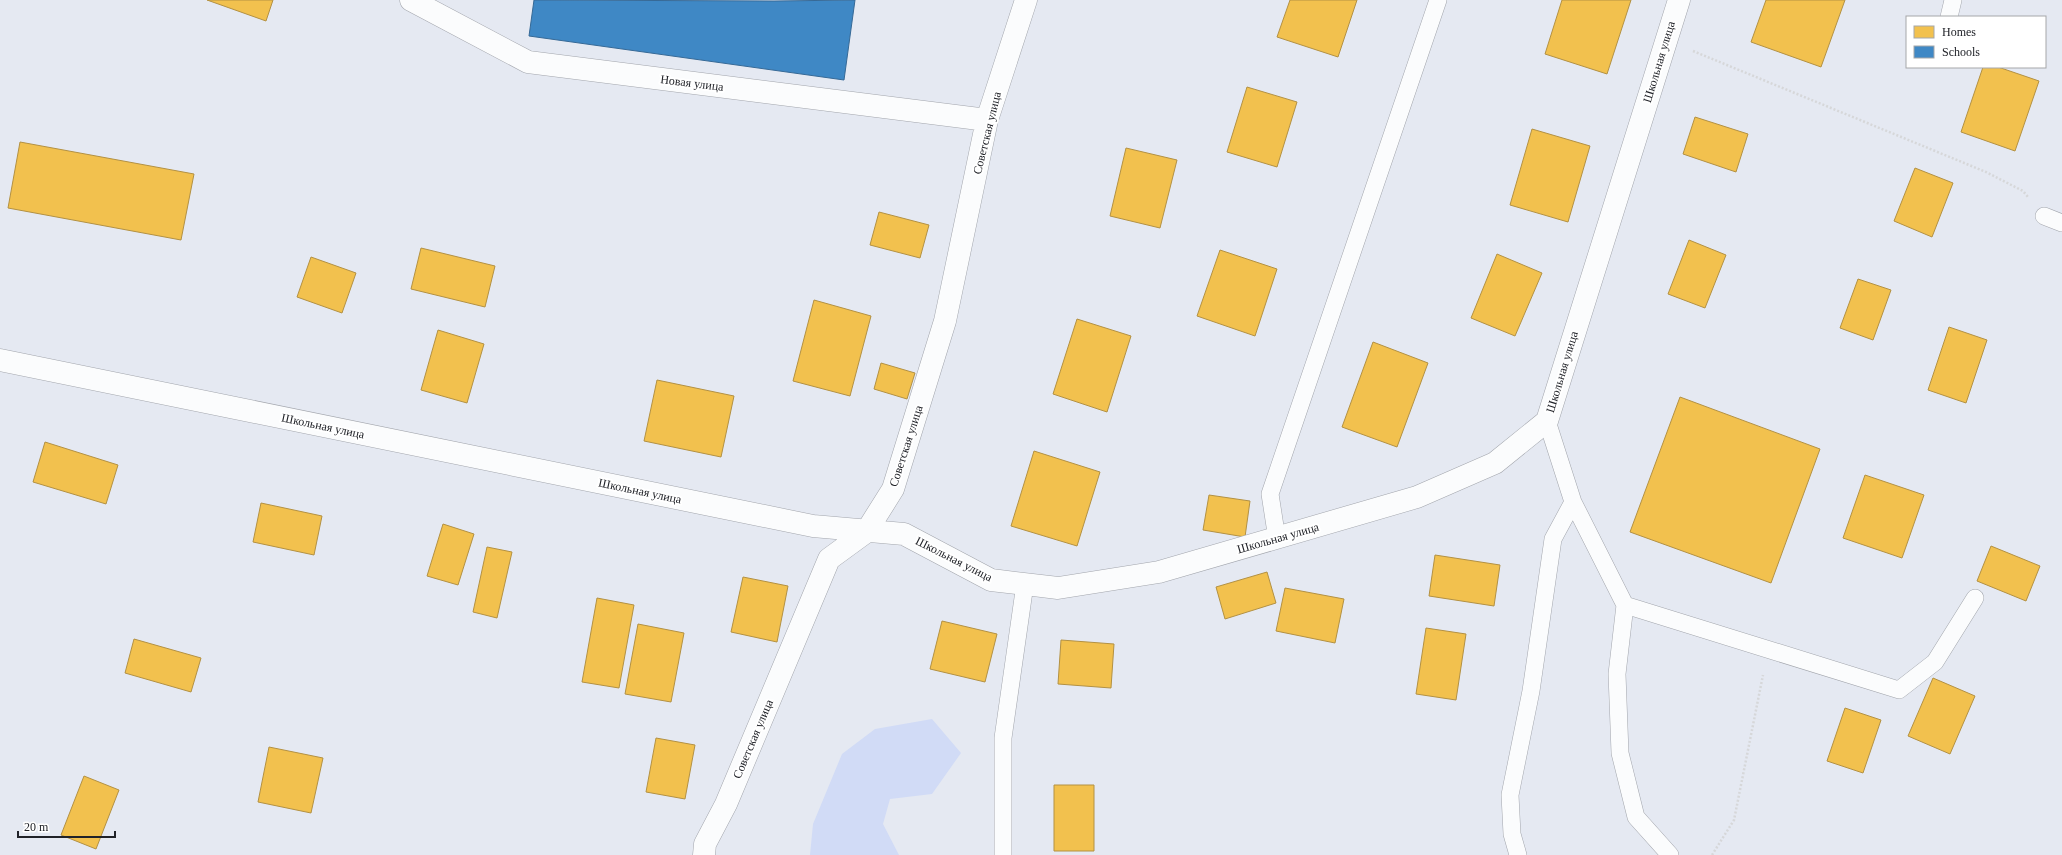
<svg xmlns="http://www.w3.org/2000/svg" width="2062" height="855" font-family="Georgia,serif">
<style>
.green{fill:#d1dbf6}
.homes{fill:#f2c14e;stroke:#b39143}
.schools{fill:#3f88c5;stroke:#366996}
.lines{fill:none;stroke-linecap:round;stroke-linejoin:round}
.service-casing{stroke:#a2a5ac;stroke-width:18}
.minor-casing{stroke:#a2a5ac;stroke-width:23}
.path{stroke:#d6d7d9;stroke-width:2.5;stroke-dasharray:2 2;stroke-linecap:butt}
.service{stroke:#fbfcfd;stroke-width:17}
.minor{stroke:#fbfcfd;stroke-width:22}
.labels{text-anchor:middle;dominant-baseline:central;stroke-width:4;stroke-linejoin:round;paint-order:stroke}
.street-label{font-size:12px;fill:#202228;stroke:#fff}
</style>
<rect width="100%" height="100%" fill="#e5e9f2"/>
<path class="green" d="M 932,719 L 961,753 L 932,794 L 890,799 L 883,824 L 899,855 L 810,855 L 813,824 L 842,754 L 875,729 Z"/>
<path class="homes" d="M 207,0 L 273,0 L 266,21 Z
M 1290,0 L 1357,0 L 1338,57 L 1277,37 Z
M 1562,0 L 1631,0 L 1607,74 L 1545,54 Z
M 1766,0 L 1845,0 L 1821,67 L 1751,42 Z
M 1983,67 L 1998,67 L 2039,81 L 2015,151 L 1961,132 Z
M 1247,87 L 1297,102 L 1277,167 L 1227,152 Z
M 1695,117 L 1748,134 L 1736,172 L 1683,154 Z
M 1532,129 L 1590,146 L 1568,222 L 1510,205 Z
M 20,142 L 194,174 L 181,240 L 8,208 Z
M 1126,148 L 1177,160 L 1160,228 L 1110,216 Z
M 1915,168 L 1953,183 L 1932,237 L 1894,221 Z
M 879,212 L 929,225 L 920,258 L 870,245 Z
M 1689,240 L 1726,255 L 1705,308 L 1668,294 Z
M 421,248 L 495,266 L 485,307 L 411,289 Z
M 1220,250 L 1277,269 L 1255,336 L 1197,316 Z
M 1497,254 L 1542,273 L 1515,336 L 1471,318 Z
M 311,257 L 356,273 L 342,313 L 297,297 Z
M 1858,279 L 1891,290 L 1873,340 L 1840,328 Z
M 814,300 L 871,316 L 850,396 L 793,381 Z
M 1077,319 L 1131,336 L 1107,412 L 1053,394 Z
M 1949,327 L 1987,340 L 1966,403 L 1928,390 Z
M 438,330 L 484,344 L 467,403 L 421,390 Z
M 1373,342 L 1428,363 L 1397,447 L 1342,427 Z
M 881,363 L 915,373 L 907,399 L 874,389 Z
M 657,380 L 734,396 L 721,457 L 644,441 Z
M 1680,397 L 1820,449 L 1771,583 L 1630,532 Z
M 45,442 L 118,465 L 106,504 L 33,482 Z
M 1034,451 L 1100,472 L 1077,546 L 1011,526 Z
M 1865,475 L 1924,495 L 1902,558 L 1843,538 Z
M 1209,495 L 1250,501 L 1245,537 L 1203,530 Z
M 261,503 L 322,516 L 314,555 L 253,542 Z
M 443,524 L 474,534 L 458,585 L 427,576 Z
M 1991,546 L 2040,566 L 2026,601 L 1977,581 Z
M 487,547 L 512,552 L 497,618 L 473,612 Z
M 1435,555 L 1500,565 L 1494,606 L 1429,596 Z
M 1267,572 L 1276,603 L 1225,619 L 1216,587 Z
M 743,577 L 788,586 L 777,642 L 731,632 Z
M 1285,588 L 1344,599 L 1335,643 L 1276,631 Z
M 597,598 L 634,605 L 619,688 L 582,682 Z
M 942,621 L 997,634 L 985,682 L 930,669 Z
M 638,624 L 684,633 L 671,702 L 625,694 Z
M 1426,628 L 1466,634 L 1456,700 L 1416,694 Z
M 134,639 L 201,658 L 191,692 L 125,673 Z
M 1061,640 L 1114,644 L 1111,688 L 1058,684 Z
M 1933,678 L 1975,696 L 1950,754 L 1908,736 Z
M 1845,708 L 1881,720 L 1863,773 L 1827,761 Z
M 656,738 L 695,745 L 685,799 L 646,792 Z
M 269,747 L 323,758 L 311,813 L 258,802 Z
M 84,776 L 119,790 L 96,849 L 61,835 Z
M 1054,785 L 1094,785 L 1094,851 L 1054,851 Z"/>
<path class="schools" d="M 534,0 L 774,1 L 855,0 L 844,80 L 529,36 Z"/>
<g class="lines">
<g class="service-casing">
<path id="service" d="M 1949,17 L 1953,0
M 2044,216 L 2062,223
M 1547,421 L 1573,502 L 1625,605 L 1899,690 L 1935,662 L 1975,598
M 1277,539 L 1270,494 L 1438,0
M 1625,605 L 1617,674 L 1620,753 L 1636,817 L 1670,855
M 1003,855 L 1003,738 L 1025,584
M 1518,855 L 1512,834 L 1510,795 L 1531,691 L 1553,539 L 1573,502"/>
</g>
<g class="minor-casing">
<path id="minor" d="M 411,0 L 528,62 L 987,120
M 0,360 L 813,526 L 904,534 L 991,580 L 1058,588 L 1159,572 L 1417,497 L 1495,463 L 1547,421 L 1679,0
M 704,855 L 705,844 L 726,804 L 829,559 L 866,532 L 893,489 L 945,321 L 987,120 L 1026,0"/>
</g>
<path class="path" d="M 1693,51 L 1986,172 L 2023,191 L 2028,197
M 1712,855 L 1734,820 L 1763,675"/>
<use href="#service" class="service"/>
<use href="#minor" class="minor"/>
</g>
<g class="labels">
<g class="street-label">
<text transform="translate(1659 62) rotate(-73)">Школьная улица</text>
<text transform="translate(692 83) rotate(7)">Новая улица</text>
<text transform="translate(987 133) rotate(-76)">Советская улица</text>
<text transform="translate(1562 372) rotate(-73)">Школьная улица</text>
<text transform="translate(323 426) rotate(12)">Школьная улица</text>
<text transform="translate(906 446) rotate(-72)">Советская улица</text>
<text transform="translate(640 491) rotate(12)">Школьная улица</text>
<text transform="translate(1278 538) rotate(-16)">Школьная улица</text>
<text transform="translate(954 559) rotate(27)">Школьная улица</text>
<text transform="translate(753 739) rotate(-67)">Советская улица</text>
</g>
</g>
<rect x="1906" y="16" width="140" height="52" fill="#ffffff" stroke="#a6a7a9"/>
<rect x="1914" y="26" width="20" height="12" fill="#f2c14e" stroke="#a6a7a9"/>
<text x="1942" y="36" font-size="12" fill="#202228">Homes</text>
<rect x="1914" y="46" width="20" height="12" fill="#3f88c5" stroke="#a6a7a9"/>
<text x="1942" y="56" font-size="12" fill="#202228">Schools</text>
<path d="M18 831v6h97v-6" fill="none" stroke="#202228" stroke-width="2"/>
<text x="24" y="831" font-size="12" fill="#202228" stroke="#ffffff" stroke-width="3" paint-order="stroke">20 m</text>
</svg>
